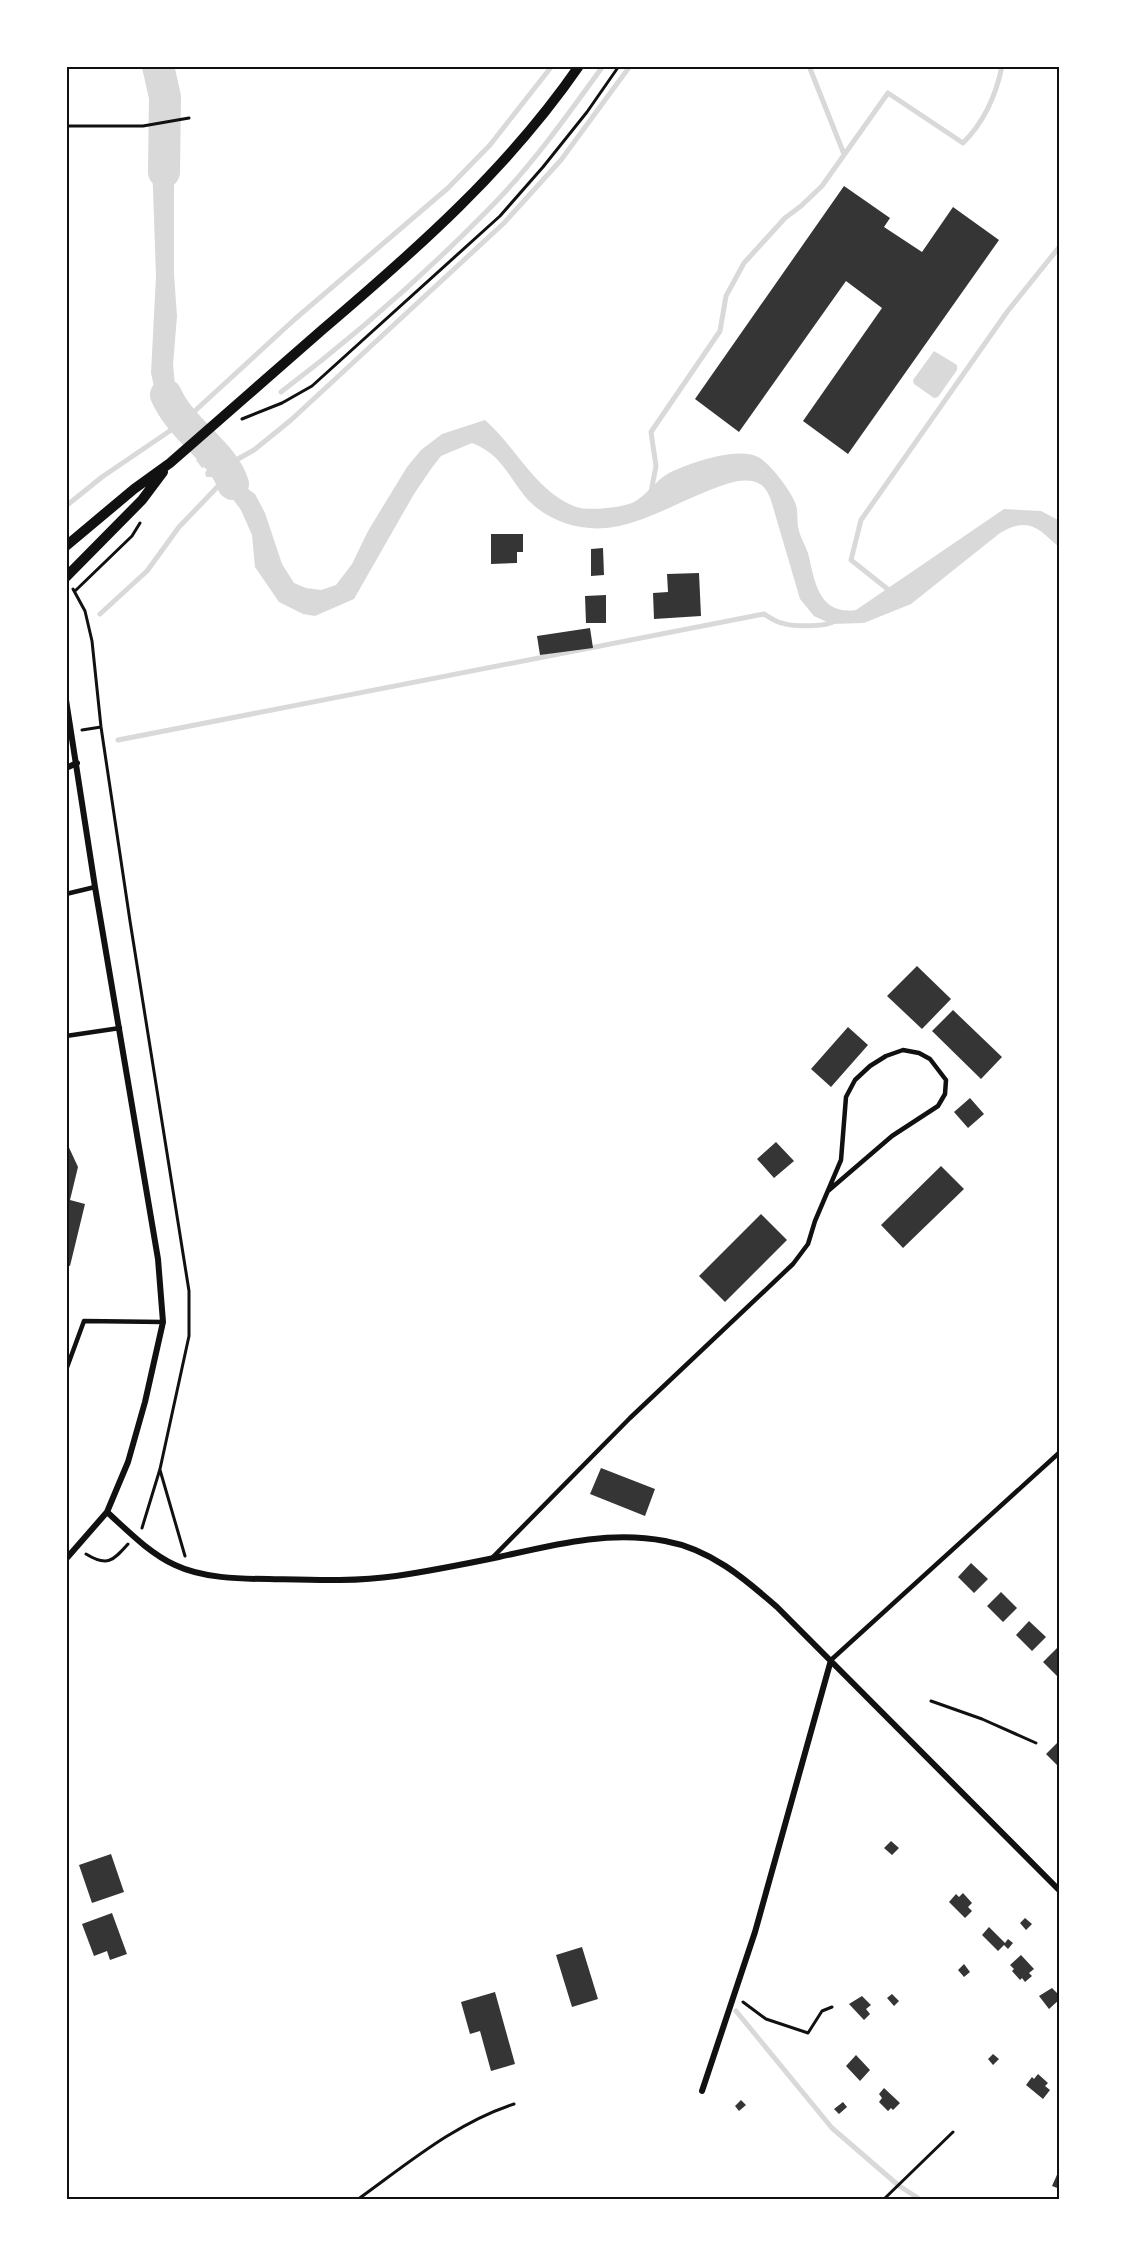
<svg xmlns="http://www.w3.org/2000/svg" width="1126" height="2266" font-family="Helvetica,sans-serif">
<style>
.water{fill:#d9d9d9}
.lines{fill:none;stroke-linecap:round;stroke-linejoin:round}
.stream{stroke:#d9d9d9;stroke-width:5}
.river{stroke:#d9d9d9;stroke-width:32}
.building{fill:#353535}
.path{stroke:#111;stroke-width:3}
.service{stroke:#111;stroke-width:4.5}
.minor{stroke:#111;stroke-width:6}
.tertiary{stroke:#111;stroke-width:10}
.neatline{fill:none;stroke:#111;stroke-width:2}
</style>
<rect width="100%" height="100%" fill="#fff"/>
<path class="water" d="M 147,66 L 169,66 L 172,83 L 173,114 L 151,117 L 156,97 Z
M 177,126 L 174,182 L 174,274 L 177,316 L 173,365 L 176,394 L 198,424 L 179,441 L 166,423 L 157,401 L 151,373 L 156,276 L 151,131 Z
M 934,351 L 957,365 L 957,370 L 938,397 L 934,398 L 914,384 L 913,380 Z
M 485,420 C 516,447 535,491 576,507 C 588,511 622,508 634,502 C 647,495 656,480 669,473 C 689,463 740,445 760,458 C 772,466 792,492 796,505 C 798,512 797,520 798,527 C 800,538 807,547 809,557 C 815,584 820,615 856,610 L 1004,509 L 1041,511 L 1060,521 L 1060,548 C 1038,528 1029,516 1000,533 L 911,604 L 864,623 L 831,624 L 814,616 L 800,599 L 773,507 C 771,500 768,489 760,484 C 754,480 745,480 738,481 C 697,490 656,520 613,527 C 581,533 543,520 523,494 C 506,472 500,454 472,443 L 441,456 L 431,469 L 414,494 L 354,599 L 315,616 L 303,614 L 279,602 L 255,567 L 252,535 L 241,510 L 216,477 L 206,477 L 205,472 L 212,467 L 210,465 L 202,468 L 196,460 L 214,444 L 235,461 L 244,472 L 241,484 L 255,494 L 265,513 L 282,564 L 294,583 L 306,588 L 321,590 L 336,585 L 352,564 L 368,531 L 407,467 L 421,450 L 442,434 Z"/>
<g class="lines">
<path class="stream" d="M 809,66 L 844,154
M 281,392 C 351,339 424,275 486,212 C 530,168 567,116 603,66
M 186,419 L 295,319 L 448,188 L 490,145 L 552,66
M 229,464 L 254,450 L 291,420 L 504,223 L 561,160 L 630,66
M 651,492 L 656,466 L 651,432 L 720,331 L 726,296 L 744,263 L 785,218 L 801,206 L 822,186 L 888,93 L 963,143 C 985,121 996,96 1002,66
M 66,506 L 102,477 L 177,426
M 890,591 L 851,560 L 861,520 L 1007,312 L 1060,246
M 100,614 L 147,571 L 179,527 L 225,479
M 118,740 L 764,614 C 769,617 776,622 782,623 C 793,627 826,627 835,621
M 736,2011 L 832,2128 L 898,2185 L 921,2200"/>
<path class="river" d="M 158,66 L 165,97 L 164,172
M 166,395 C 182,431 223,452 233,484"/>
</g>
<path class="building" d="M 844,186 L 890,218 L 884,227 L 922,252 L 953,207 L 999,240 L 848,454 L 803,421 L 882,308 L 846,281 L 739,432 L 695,399 Z
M 491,534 L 523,534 L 523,552 L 517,552 L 517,563 L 491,564 Z
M 603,548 L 604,575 L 591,576 L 591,549 Z
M 699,573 L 701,616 L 654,619 L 653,593 L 668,592 L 667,574 Z
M 606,595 L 606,623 L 586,623 L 585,596 Z
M 590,628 L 593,648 L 540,655 L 537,636 Z
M 917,966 L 951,999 L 922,1029 L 887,996 Z
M 953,1010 L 1002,1057 L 981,1079 L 932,1031 Z
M 848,1027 L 868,1045 L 831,1087 L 811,1069 Z
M 970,1098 L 984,1114 L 968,1128 L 954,1112 Z
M 66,1141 L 78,1167 L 70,1200 L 85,1204 L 70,1266 L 66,1265 Z
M 776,1142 L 794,1161 L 774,1178 L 757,1159 Z
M 941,1166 L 964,1189 L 903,1248 L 881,1225 Z
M 761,1214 L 787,1240 L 725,1302 L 699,1276 Z
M 601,1468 L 655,1489 L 645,1516 L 590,1494 Z
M 971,1563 L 988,1579 L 974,1593 L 958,1577 Z
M 1001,1592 L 1017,1608 L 1003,1622 L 987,1606 Z
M 1029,1621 L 1046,1637 L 1032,1651 L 1016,1635 Z
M 1057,1648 L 1060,1651 L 1060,1679 L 1043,1662 Z
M 1060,1740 L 1060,1768 L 1046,1754 Z
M 891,1841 L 899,1848 L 892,1855 L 884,1848 Z
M 111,1854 L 124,1892 L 92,1903 L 79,1865 Z
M 963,1893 L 972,1903 L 968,1907 L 972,1911 L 965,1918 L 949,1902 L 956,1894 L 959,1897 Z
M 112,1913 L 127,1954 L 110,1960 L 107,1951 L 94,1956 L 82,1924 Z
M 1025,1918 L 1032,1924 L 1026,1930 L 1020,1923 Z
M 989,1927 L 1005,1943 L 1008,1939 L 1013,1943 L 1008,1949 L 1004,1945 L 998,1951 L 982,1935 Z
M 582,1947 L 598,1999 L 572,2007 L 556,1955 Z
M 1021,1955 L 1034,1969 L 1029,1973 L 1032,1976 L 1025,1982 L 1022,1978 L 1020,1980 L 1012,1971 L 1014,1969 L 1010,1965 Z
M 964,1964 L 970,1972 L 964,1977 L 958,1970 Z
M 1052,1988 L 1060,1996 L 1060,1999 L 1049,2009 L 1039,1996 Z
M 495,1992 L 515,2064 L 491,2071 L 480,2031 L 470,2034 L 461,2002 Z
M 892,1994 L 899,2001 L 894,2006 L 887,1998 Z
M 862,1996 L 871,2005 L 866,2009 L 870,2014 L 864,2020 L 849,2004 Z
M 993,2054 L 999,2059 L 993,2065 L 988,2059 Z
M 856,2055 L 870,2070 L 860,2081 L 846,2066 Z
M 1038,2074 L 1048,2083 L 1045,2086 L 1050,2090 L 1043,2099 L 1026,2085 L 1032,2077 L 1034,2079 Z
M 884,2088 L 900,2103 L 893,2110 L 891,2108 L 888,2111 L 879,2102 L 882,2098 L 879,2094 Z
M 741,2100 L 746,2105 L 739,2111 L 735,2106 Z
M 843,2102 L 847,2107 L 839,2114 L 834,2109 Z
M 1060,2168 L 1060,2189 L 1052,2186 Z"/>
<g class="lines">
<path class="path" d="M 66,126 L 143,126 L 189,118
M 242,419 L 282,403 L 312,386 L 500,216 L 543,167 L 587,112 L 619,66
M 73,589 L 85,611 L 92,641 L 101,727 L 130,921 L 189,1291 L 189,1336 L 160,1469 L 142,1528
M 75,591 L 132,536 L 140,523
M 82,730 L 101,727
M 160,1470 L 185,1556
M 86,1554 C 107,1567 113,1561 128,1544
M 931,1701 L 982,1719 L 1036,1743
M 743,2002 L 766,2019 L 808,2033 L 822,2011 L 832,2007
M 357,2200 C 406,2165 455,2123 514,2104
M 883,2200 L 953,2132"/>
<path class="service" d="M 66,894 L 95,887
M 66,1036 L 120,1028
M 66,1370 L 84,1321 L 163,1322
M 492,1558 L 630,1418 L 793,1264 L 808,1244 L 815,1221 L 841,1160 L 846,1097 L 855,1080 L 870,1066 L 886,1056 L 903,1050 L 919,1053 L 930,1059 L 946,1080 L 945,1094 L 938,1106 L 892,1136 L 828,1191
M 831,1660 L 1060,1452"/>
<path class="minor" d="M 66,700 L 95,887 L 158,1259 L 163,1322 L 145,1402 L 128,1462 L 107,1512 L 66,1559
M 66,768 L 77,763
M 107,1512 C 128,1531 149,1553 175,1565 C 202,1578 239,1579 269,1579 C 311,1580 354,1582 396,1576 C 430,1571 465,1564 499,1557 C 553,1545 609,1530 665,1541 C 710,1549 744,1578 777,1607 L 1060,1891
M 702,2091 L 755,1932 L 831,1660"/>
<path class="tertiary" d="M 66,546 L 134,489 L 170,463 C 221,419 271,374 322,330 C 416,250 508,169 579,66
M 66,577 L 142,500 L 163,472"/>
</g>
<rect width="1126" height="2266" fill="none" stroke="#ffffff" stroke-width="135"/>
<rect x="68" y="68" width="990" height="2130" class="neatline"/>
</svg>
